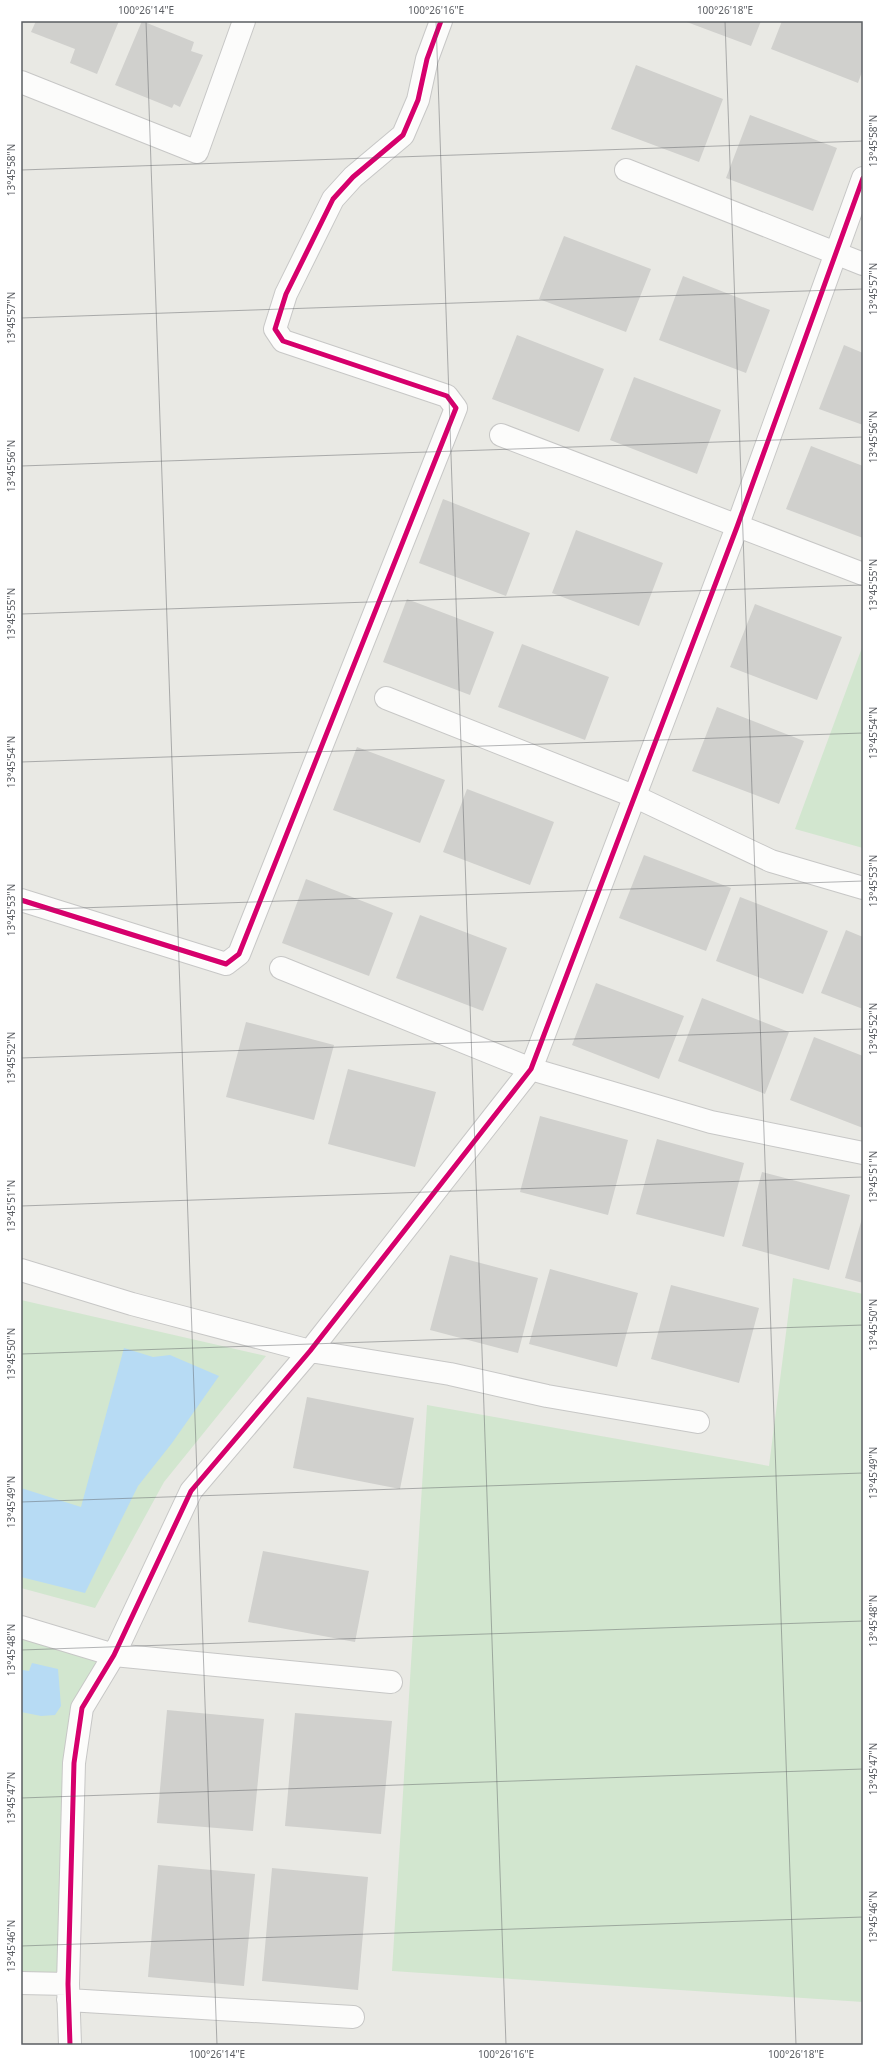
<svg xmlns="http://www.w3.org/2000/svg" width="884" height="2066" font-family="'Noto Sans',sans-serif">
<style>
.green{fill:#d2e6cf}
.water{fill:#b7dbf4}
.building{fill:#d0d0cd}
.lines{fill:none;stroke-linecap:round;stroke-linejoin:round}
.minor-casing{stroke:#c7c7c6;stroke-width:24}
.minor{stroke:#fcfcfb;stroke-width:22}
.cycleway-casing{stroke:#fff;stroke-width:8}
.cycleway{stroke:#d6006c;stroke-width:5}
.ticks{fill:none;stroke:#5a5d62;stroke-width:1;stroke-opacity:0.45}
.neatline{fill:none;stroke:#5a5d62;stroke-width:1.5}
.ticks-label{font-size:10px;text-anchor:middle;fill:#5a5d62}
</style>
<rect width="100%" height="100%" fill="#e9e9e4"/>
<path class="green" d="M 863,645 L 863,848 L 795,829 Z
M 793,1278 L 863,1294 L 863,2002 L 392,1971 L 427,1405 L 769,1466 Z
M 21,1300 L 266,1356 L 164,1482 L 95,1608 L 21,1588 Z
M 21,1636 L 90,1658 L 98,1663 L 64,1831 L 57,1971 L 51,1976 L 21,1975 Z"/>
<path class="water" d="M 124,1348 L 153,1357 L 170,1355 L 219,1376 L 172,1443 L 138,1486 L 85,1593 L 21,1577 L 21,1488 L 81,1507 Z
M 32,1663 L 58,1669 L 61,1706 L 55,1715 L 41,1716 L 21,1712 L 21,1671 L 23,1670 L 29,1671 Z"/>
<path class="building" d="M 36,21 L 119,21 L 97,74 L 70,63 L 75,49 L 31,32 Z
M 142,21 L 194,42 L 191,51 L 203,55 L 180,107 L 174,104 L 172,108 L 115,85 Z
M 684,21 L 761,21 L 751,46 Z
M 782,21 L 863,21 L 863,69 L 858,83 L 771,49 Z
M 636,65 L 723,99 L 699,162 L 611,129 Z
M 750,115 L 837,148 L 813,211 L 726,178 Z
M 564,236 L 651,269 L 626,332 L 539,299 Z
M 683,276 L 770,310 L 746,373 L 659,340 Z
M 517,335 L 604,369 L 579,432 L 492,399 Z
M 844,345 L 863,353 L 863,425 L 819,409 Z
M 634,377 L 721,410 L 697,474 L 610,440 Z
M 811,446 L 863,466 L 863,538 L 786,509 Z
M 443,499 L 530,533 L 506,596 L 419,563 Z
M 576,530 L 663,563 L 639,626 L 552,593 Z
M 407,599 L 494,632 L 470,695 L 383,662 Z
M 755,604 L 842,637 L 817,700 L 730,667 Z
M 522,644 L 609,677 L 585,740 L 498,707 Z
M 717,707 L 804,741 L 779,804 L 692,771 Z
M 357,747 L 445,780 L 420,843 L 333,810 Z
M 467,789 L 554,822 L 530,885 L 443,852 Z
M 644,855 L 731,888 L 706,951 L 619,918 Z
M 306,879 L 393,913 L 369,976 L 282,943 Z
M 740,897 L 828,931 L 803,994 L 716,961 Z
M 420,915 L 507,948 L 483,1011 L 396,978 Z
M 846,930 L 863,937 L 863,1009 L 821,993 Z
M 596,983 L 684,1016 L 659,1079 L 572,1045 Z
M 702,998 L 789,1032 L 765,1094 L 678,1061 Z
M 246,1022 L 334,1045 L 314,1120 L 226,1097 Z
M 814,1037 L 863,1056 L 863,1128 L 790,1100 Z
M 348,1069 L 436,1092 L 415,1167 L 328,1144 Z
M 540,1116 L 628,1140 L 608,1215 L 520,1192 Z
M 657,1139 L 744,1163 L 724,1237 L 636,1214 Z
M 762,1172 L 850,1195 L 829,1270 L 742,1246 Z
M 863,1215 L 863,1283 L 845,1278 Z
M 450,1255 L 538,1278 L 518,1353 L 430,1330 Z
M 550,1269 L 638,1293 L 617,1367 L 529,1344 Z
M 671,1285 L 759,1308 L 739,1383 L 651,1359 Z
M 307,1397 L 414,1418 L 400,1489 L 293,1468 Z
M 263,1551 L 369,1571 L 355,1642 L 248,1622 Z
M 167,1710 L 264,1719 L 253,1831 L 157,1823 Z
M 295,1713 L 392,1721 L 381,1834 L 285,1826 Z
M 158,1865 L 255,1874 L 244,1986 L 148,1977 Z
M 272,1868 L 368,1877 L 358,1990 L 262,1981 Z"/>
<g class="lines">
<g class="minor-casing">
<path id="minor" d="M 21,82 L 197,152 L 244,21
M 626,170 L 863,264
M 501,435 L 863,574
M 386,698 L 636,797 L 771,861 L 863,888
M 21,900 L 226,964 L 239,954 L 456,408 L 447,396 L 283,341 L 275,329 L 286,294 L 333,199 L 353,177 L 403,135 L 418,100 L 427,59 L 441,21
M 281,968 L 531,1069 L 711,1122 L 863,1153
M 21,1270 L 132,1304 L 310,1351 L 450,1374 L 547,1396 L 698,1422
M 21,1627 L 114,1655 L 391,1682
M 21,1983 L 68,1984
M 68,2000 L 353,2017
M 70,2045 L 68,1984 L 74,1763 L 82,1708 L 114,1655 L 191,1491 L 310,1351 L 531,1069 L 737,527 L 863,178"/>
</g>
<use href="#minor" class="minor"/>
<g class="cycleway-casing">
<path id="cycleway" d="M 21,900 L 226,964 L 239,954 L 456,408 L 447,396 L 283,341 L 275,329 L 286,294 L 333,199 L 353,177 L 403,135 L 418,100 L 427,59 L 441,21
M 70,2045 L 68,1984 L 74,1763 L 82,1708 L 114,1655 L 191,1491 L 310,1351 L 531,1069 L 737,527 L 863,178"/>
</g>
<use href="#cycleway" class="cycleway"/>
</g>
<path class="ticks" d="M 146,21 L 217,2045M 436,21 L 506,2045M 725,21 L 796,2045M 21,22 L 46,21M 21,170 L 863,141M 21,318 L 863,289M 21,466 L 863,437M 21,614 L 863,585M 21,762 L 863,733M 21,910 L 863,881M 21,1058 L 863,1029M 21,1206 L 863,1177M 21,1354 L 863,1325M 21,1502 L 863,1473M 21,1650 L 863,1621M 21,1798 L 863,1769M 21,1946 L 863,1917"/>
<rect width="884" height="2066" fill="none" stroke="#ffffff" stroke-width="44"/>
<rect x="22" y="22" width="840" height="2022" class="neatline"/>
<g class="ticks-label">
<text x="146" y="14">100°26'14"E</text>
<text x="436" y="14">100°26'16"E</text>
<text x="725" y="14">100°26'18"E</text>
<text transform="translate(873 141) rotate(-90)" y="4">13°45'58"N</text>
<text transform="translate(11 170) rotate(-90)" y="4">13°45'58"N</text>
<text transform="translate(873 289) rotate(-90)" y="4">13°45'57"N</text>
<text transform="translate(11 318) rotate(-90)" y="4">13°45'57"N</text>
<text transform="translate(873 437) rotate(-90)" y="4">13°45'56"N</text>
<text transform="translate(11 466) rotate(-90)" y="4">13°45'56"N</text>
<text transform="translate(873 585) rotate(-90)" y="4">13°45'55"N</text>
<text transform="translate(11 614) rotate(-90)" y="4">13°45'55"N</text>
<text transform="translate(873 733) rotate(-90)" y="4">13°45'54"N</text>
<text transform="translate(11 762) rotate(-90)" y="4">13°45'54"N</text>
<text transform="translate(873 881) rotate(-90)" y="4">13°45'53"N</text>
<text transform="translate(11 910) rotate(-90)" y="4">13°45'53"N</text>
<text transform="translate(873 1029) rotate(-90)" y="4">13°45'52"N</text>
<text transform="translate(11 1058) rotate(-90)" y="4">13°45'52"N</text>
<text transform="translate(873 1177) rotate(-90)" y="4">13°45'51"N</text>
<text transform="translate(11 1206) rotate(-90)" y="4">13°45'51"N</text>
<text transform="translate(873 1325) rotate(-90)" y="4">13°45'50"N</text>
<text transform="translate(11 1354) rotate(-90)" y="4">13°45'50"N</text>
<text transform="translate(873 1473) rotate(-90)" y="4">13°45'49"N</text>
<text transform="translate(11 1502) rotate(-90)" y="4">13°45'49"N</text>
<text transform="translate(873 1621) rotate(-90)" y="4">13°45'48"N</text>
<text transform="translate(11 1650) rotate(-90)" y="4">13°45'48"N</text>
<text transform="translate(873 1769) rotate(-90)" y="4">13°45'47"N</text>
<text transform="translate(11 1798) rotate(-90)" y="4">13°45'47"N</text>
<text transform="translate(873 1917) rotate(-90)" y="4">13°45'46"N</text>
<text transform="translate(11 1946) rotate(-90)" y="4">13°45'46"N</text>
<text x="217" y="2058">100°26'14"E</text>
<text x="506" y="2058">100°26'16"E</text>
<text x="796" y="2058">100°26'18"E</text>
</g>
</svg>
